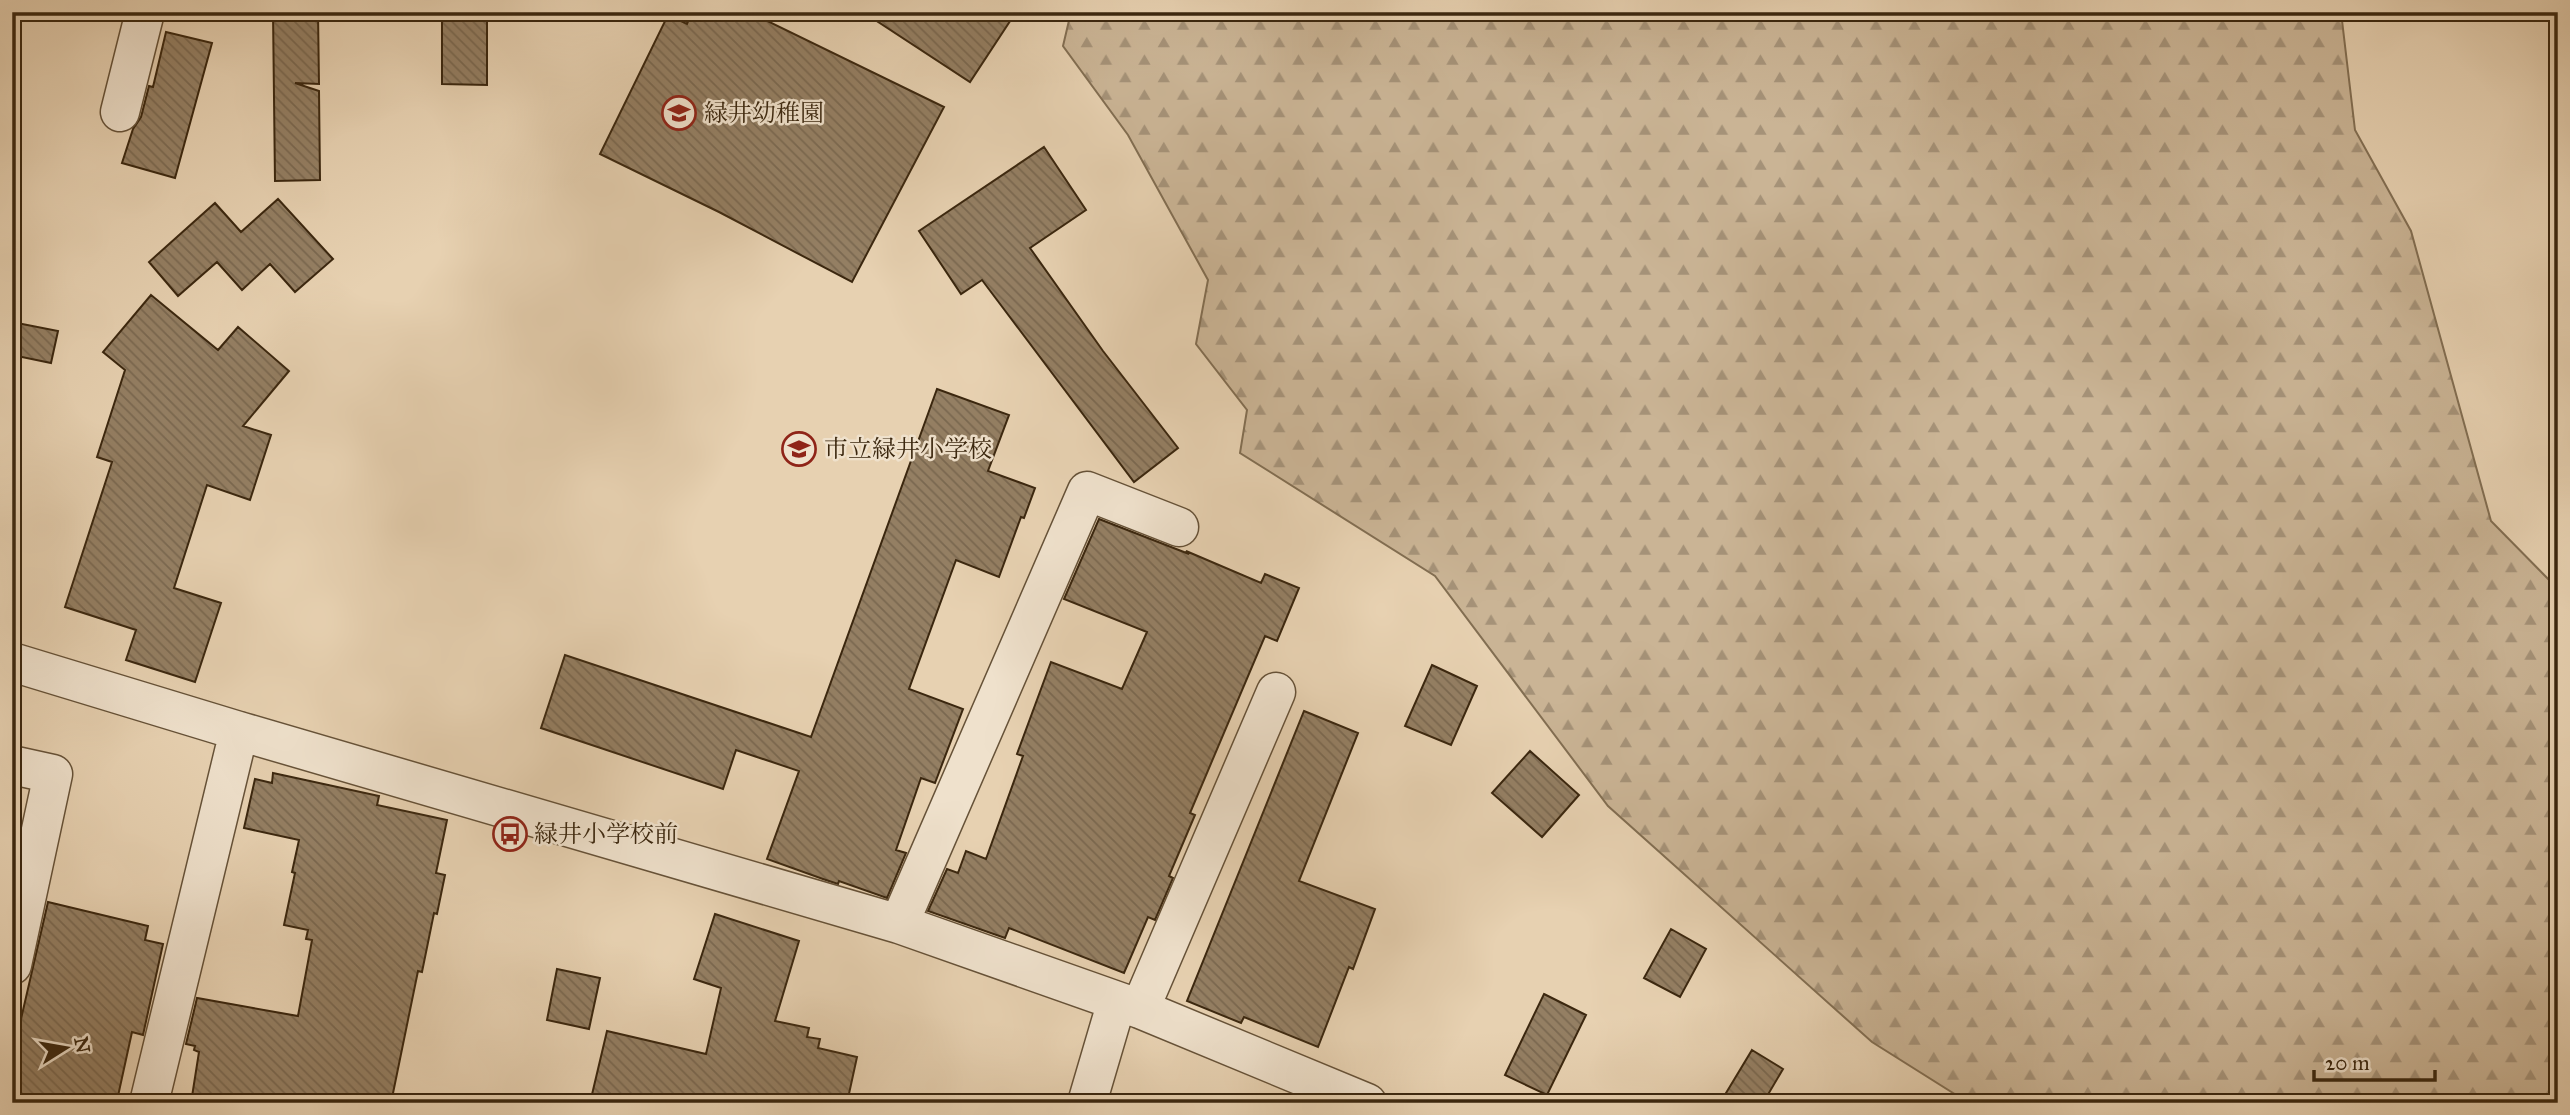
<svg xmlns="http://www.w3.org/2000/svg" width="2570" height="1115" font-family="'IM FELL Great Primer','Noto Serif JP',serif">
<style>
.forest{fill:url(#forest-firs);stroke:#826e52;stroke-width:2}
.building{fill:url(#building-back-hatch);stroke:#3b270f;stroke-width:2}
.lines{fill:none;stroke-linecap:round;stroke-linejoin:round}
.street-casing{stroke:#665238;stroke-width:41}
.street{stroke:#efe1cc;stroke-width:38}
.labels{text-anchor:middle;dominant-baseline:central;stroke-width:5;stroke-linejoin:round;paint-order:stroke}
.poi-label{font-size:24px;fill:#3b270f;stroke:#efe1cc;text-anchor:start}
</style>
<defs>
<pattern id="forest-firs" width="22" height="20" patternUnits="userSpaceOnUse" patternTransform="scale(1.75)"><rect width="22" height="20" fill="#cab495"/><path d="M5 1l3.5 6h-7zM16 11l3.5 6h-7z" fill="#a59278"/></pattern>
<pattern id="building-back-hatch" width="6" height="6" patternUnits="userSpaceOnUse" patternTransform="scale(1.75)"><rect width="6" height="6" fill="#947f63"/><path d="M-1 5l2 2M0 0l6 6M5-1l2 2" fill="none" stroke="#7a6850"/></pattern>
</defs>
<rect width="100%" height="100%" fill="#e7d1b1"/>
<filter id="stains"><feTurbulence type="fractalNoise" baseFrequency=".00286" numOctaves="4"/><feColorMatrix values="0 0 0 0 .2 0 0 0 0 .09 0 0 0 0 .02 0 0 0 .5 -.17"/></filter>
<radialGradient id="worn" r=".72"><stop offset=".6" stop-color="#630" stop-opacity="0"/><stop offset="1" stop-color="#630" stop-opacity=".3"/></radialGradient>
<path class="forest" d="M 1071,12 L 2341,12 L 2355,130 L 2411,231 L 2491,521 L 2558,589 L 2558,1103 L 1969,1103 L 1872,1042 L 1608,806 L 1435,576 L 1240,453 L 1247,410 L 1196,344 L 1208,280 L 1128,135 L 1063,46 Z"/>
<path class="building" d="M 273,12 L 318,12 L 319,84 L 295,83 L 319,91 L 320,180 L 275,181 Z
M 442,12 L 487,12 L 487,85 L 442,84 Z
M 692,12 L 749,12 L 944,107 L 852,282 L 719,212 L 600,154 L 668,15 L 687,24 Z
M 863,12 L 1016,12 L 970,82 Z
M 166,32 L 212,43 L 175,178 L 122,163 L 133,129 L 141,117 L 149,86 L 153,87 Z
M 1044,147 L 1086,210 L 1030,248 L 1103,351 L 1178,448 L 1134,482 L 982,280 L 961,294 L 919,231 Z
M 278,199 L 333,259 L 295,292 L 270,264 L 242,290 L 217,262 L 178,296 L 149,262 L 215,203 L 241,232 Z
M 151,295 L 218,350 L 238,327 L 289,371 L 243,426 L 271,435 L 250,500 L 207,485 L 174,588 L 221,603 L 195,682 L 126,660 L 136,630 L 65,607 L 112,462 L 97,457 L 125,370 L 103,352 Z
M 12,322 L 58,331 L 51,363 L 12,355 Z
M 937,389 L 1009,415 L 988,471 L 1035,488 L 1024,518 L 1021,517 L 999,577 L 956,560 L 909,689 L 963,709 L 935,783 L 921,778 L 896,850 L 906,853 L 887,898 L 839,881 L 838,884 L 823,879 L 767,859 L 799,771 L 736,750 L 723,789 L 541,728 L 565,655 L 811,737 Z
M 1099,519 L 1189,554 L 1186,551 L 1261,583 L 1265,574 L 1299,588 L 1277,641 L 1265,636 L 1190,813 L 1195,815 L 1169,876 L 1173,878 L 1155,920 L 1148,917 L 1124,973 L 1009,928 L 1005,938 L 928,911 L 947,869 L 958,873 L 966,851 L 986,859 L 1023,756 L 1017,754 L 1051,662 L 1122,689 L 1147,632 L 1064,599 Z
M 1432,665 L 1477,686 L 1451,745 L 1405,726 Z
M 1304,711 L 1358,733 L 1299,881 L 1375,909 L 1353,969 L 1349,967 L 1318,1047 L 1244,1017 L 1241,1023 L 1187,1001 Z
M 1530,751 L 1579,795 L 1542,837 L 1492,793 Z
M 273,773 L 379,796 L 377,805 L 447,820 L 436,873 L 445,875 L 437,914 L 434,913 L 422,972 L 418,971 L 391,1103 L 191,1103 L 199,1052 L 194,1050 L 195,1046 L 186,1044 L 197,998 L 298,1016 L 312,940 L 306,939 L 308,930 L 284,925 L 295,873 L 292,872 L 299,840 L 244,828 L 255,779 L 272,783 Z
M 48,902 L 148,926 L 145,940 L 163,944 L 143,1035 L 132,1032 L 118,1096 L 115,1096 L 114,1103 L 12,1103 L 12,1081 L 20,1046 L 15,1045 Z
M 715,914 L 799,941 L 775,1021 L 809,1028 L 807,1037 L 820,1039 L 818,1048 L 857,1057 L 847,1103 L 667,1103 L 633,1095 L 632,1103 L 590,1103 L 607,1031 L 706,1054 L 721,988 L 694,979 Z
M 1671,929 L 1706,949 L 1680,997 L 1644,978 Z
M 557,969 L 600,978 L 589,1029 L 547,1020 Z
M 1544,994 L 1586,1015 L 1547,1095 L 1505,1075 Z
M 1752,1050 L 1783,1069 L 1763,1103 L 1720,1103 Z"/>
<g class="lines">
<g class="street-casing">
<path id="street" d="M 120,112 L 145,12
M 12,662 L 239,731 L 899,924 L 1140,1009 L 1367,1103
M 12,765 L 53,774 L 12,965
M 899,924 L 1087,491 L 1179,527
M 1140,1009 L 1276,692
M 149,1103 L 239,731
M 1087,1103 L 1117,1001"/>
</g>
<use href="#street" class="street"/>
</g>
<defs>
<g id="school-ring" transform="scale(1.75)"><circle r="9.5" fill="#efe1cc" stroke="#8f2418" stroke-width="1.5"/><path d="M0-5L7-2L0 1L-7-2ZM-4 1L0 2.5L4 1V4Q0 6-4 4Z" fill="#8f2418"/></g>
<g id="bus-ring" transform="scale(1.75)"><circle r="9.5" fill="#efe1cc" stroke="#8f2418" stroke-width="1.5"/><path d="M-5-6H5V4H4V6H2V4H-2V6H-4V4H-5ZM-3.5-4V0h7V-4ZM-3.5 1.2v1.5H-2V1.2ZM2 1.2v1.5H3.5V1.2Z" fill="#8f2418"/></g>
</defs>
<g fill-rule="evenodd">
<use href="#school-ring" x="679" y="113"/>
<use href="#school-ring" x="799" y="449"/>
<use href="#bus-ring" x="510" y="834"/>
</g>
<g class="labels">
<g class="poi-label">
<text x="704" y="113">緑井幼稚園</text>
<text x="824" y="449">市立緑井小学校</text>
<text x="534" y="834">緑井小学校前</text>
</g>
</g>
<rect width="2570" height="1115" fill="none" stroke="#e7d1b1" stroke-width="42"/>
<rect x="14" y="14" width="2542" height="1087" fill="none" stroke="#3b270f" stroke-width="3.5"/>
<rect x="21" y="21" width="2528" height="1073" fill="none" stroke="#3b270f" stroke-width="2"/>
<g transform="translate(66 1048) rotate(79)" stroke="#efe1cc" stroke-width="5" paint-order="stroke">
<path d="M0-5L12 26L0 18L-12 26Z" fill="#3b270f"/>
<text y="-10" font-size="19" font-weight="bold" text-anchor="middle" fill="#3b270f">N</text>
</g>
<path d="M2314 1070v10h121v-10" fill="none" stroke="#3b270f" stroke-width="3.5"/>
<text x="2325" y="1070" font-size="21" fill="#3b270f" stroke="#efe1cc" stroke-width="5" paint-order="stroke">20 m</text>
<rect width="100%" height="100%" filter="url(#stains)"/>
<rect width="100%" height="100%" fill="url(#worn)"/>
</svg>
